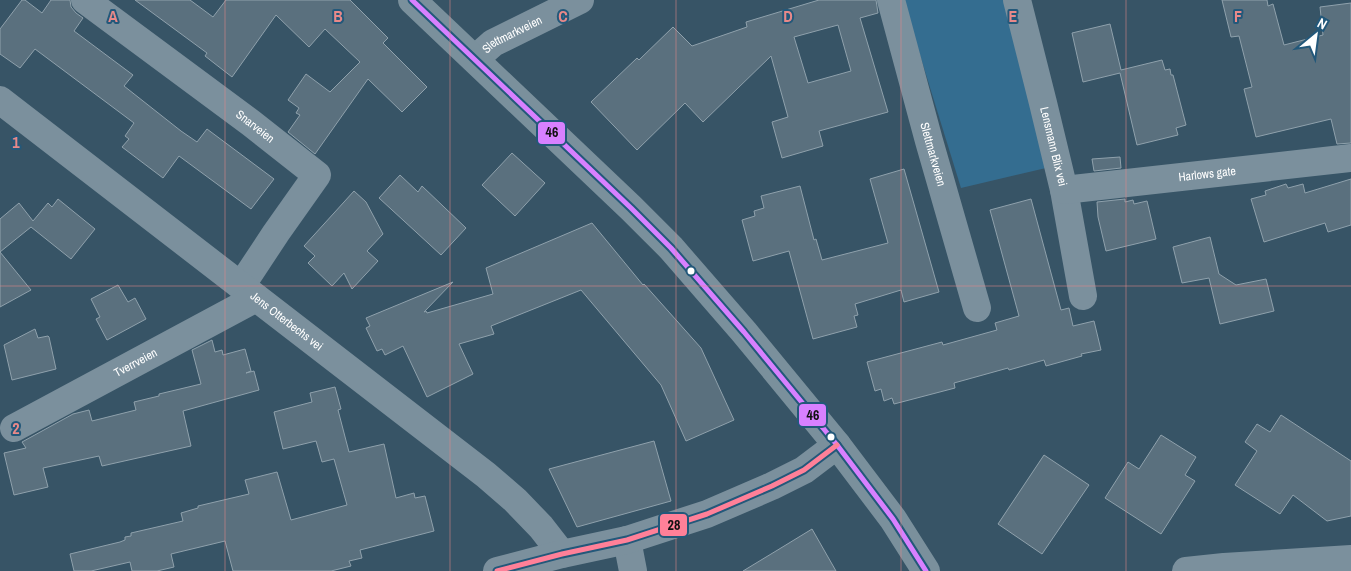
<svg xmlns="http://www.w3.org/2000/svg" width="1351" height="571" font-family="'Archivo Narrow',sans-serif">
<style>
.green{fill:#346d90}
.building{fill:#5a707e;stroke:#8fa1ac;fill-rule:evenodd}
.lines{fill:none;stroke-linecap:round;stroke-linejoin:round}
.minor{stroke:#7b909d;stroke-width:28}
.major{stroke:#7a909c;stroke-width:28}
.bus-1-casing{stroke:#23587a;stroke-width:9}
.bus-2-casing{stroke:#23587a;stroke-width:9}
.bus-1{stroke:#d880ff;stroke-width:5}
.bus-2{stroke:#ff8098;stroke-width:5}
.grid{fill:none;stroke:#e88989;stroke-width:1;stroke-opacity:0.55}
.bus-dot{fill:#fff;stroke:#23587a;stroke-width:2}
.labels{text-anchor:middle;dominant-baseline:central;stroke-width:4;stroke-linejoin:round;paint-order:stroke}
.street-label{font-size:12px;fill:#fff;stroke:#23587a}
.grid-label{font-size:16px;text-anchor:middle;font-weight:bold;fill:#e88989;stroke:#23587a;stroke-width:4;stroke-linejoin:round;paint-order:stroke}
.line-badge{stroke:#23587a;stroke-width:2}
.pale-badge-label{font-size:14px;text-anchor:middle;font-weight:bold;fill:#111}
</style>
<rect width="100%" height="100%" fill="#375466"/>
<path class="green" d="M 903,0 L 1004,0 L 1046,168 L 961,188 Z"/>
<path class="building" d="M 22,0 L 25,0 L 42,13 L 51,0 L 70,0 L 71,7 L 76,13 L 83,18 L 74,31 L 133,75 L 124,86 L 181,131 L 197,142 L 207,129 L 274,179 L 251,209 L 179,156 L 163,178 L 122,147 L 129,139 L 125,136 L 134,123 L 35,49 L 20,68 L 0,54 L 0,29 Z
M 135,0 L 190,0 L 213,17 L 226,0 L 350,0 L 388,38 L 383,43 L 427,87 L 402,112 L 368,79 L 315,154 L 288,132 L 300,115 L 296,113 L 299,108 L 288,100 L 306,74 L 330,92 L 360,62 L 325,29 L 309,47 L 276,15 L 232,77 L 205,56 L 207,53 Z
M 819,0 L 876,0 L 878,13 L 860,18 L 888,112 L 819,131 L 823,146 L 782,158 L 772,122 L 788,117 L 771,56 L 703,122 L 685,103 L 637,150 L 591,102 L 637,58 L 639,60 L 673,27 L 692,46 L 747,27 L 746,22 ZM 838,25 L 851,71 L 808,83 L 794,37 Z
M 1222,0 L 1267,0 L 1268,6 L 1273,4 L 1284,45 L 1323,35 L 1320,7 L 1351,3 L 1351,143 L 1337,144 L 1331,119 L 1256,137 L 1244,89 L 1252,87 L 1239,36 L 1231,37 Z
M 1110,24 L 1121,70 L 1162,60 L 1165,70 L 1170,69 L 1171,75 L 1173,75 L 1186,125 L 1176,128 L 1178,135 L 1137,145 L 1120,73 L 1083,82 L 1072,33 Z
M 512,153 L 545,183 L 515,216 L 482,185 Z
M 1120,157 L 1121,168 L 1094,171 L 1092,159 Z
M 904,169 L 939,292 L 904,302 L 901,290 L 855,304 L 858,315 L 854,316 L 857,327 L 813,339 L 789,251 L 753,261 L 742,220 L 755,216 L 754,211 L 764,208 L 761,196 L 800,186 L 814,240 L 816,239 L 822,260 L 888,243 L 870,179 Z
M 400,175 L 418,192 L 422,186 L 466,228 L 441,255 L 379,198 Z
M 1351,179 L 1351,225 L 1328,232 L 1325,223 L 1264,242 L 1251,199 L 1266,195 L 1265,191 L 1286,184 L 1288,188 L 1303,184 L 1305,193 Z
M 354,191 L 366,202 L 383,234 L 367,251 L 378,261 L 352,289 L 344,273 L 332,286 L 308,263 L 315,256 L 304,246 Z
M 58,199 L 95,229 L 71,259 L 31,227 L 0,252 L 31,290 L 0,307 L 0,219 L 19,203 L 33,221 L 48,203 L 52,207 Z
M 1031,199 L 1061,310 L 1069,308 L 1073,326 L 1094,321 L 1101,350 L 1081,354 L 1082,356 L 1046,366 L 1044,360 L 1009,370 L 1008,368 L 954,383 L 955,388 L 894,404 L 892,398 L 884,401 L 881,389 L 875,391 L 867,362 L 942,342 L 943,345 L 997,330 L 995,323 L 1019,316 L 990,210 Z
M 1125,199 L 1125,202 L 1133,200 L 1134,204 L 1147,201 L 1156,239 L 1106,251 L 1098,217 L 1097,202 Z
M 592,223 L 643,285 L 644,284 L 701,348 L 734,420 L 686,441 L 661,385 L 581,290 L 491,326 L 494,334 L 459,344 L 473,374 L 427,397 L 403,346 L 385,355 L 382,349 L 377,351 L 366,328 L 370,326 L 366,318 L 453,282 L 424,312 L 426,311 L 427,313 L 493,294 L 486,268 Z
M 1210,237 L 1219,274 L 1236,285 L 1266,279 L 1274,311 L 1220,324 L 1209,278 L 1182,283 L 1173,247 Z
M 118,285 L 128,302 L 135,298 L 146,319 L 107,340 L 96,319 L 100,317 L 91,299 Z
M 35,329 L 38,338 L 48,336 L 49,337 L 56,369 L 12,380 L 4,345 Z
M 212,340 L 215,352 L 222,350 L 223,355 L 245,349 L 251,371 L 246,373 L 254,371 L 259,390 L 183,411 L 191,446 L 102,466 L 99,456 L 43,468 L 48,487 L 14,495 L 4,453 L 26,448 L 22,442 L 73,414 L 89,410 L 92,421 L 136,410 L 134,402 L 159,396 L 159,394 L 201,384 L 192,350 Z
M 335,387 L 341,409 L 338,410 L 349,452 L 384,444 L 396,498 L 414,493 L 415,498 L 425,496 L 434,531 L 360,550 L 362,558 L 349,561 L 351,566 L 331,571 L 233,571 L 225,541 L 171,554 L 174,567 L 157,571 L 132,571 L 130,562 L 91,571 L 74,571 L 70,554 L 120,542 L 125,540 L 125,537 L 131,536 L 131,533 L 183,521 L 181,513 L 198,508 L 198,506 L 249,494 L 245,480 L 277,472 L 291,520 L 347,505 L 334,459 L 322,462 L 316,441 L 283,449 L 274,412 L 312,402 L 310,393 Z
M 1281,415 L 1351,461 L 1351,516 L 1327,521 L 1293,495 L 1280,514 L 1235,485 L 1257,451 L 1245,442 L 1257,424 L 1270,432 Z
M 1161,435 L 1196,457 L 1185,475 L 1195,481 L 1161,534 L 1105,498 L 1128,462 L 1139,469 Z
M 654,441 L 671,501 L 577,527 L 549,469 Z
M 1044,455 L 1089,485 L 1042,554 L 998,524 Z
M 812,529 L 836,571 L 743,571 L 776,551 Z"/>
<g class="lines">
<g class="minor">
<path id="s1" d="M 85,0 L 251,123 L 317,175 L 276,233 L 241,286"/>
<path id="s2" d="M 891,0 L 929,141 L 977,308"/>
<path id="s3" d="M 1017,0 L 1043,103 L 1064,190 L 1083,296"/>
<path id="s4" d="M 475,59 L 493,43 L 580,0"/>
<path id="s5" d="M 0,100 L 486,475 L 515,500 L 541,527 L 562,554"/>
<path id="s6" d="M 1064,190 L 1351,158"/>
<path id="s7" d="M 14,428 L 256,298"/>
<path d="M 627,540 L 633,571"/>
<path d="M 497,571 L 562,554 L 627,540 L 707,514 L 772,486 L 804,470 L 837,445"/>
<path d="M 1186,571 L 1224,567 L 1351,559"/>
</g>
<path class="major" d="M 412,0 L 631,208 L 671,248 L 744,332 L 837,445 L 893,519 L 926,571"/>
<g class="bus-1-casing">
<path id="bus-1" d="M 412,0 L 631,208 L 671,248 L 744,332 L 837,445 L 893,519 L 926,571"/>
</g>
<g class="bus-2-casing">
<path id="bus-2" d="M 497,571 L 562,554 L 627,540 L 707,514 L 772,486 L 804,470 L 837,445"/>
</g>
<use href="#bus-1" class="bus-1"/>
<use href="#bus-2" class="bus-2"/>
</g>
<path class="grid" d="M 225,0 L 225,571M 450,0 L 450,571M 676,0 L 676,571M 901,0 L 901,571M 1126,0 L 1126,571M 0,286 L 1351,286"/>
<g class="bus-dot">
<circle cx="691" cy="271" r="4.5"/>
<circle cx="831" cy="437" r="4.5"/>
</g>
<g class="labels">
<g class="street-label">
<text stroke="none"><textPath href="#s4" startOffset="45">Slettmarkveien</textPath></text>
<text stroke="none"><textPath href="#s1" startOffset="212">Snarveien</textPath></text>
<text stroke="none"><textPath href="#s3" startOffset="151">Lensmann Blix vei</textPath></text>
<text stroke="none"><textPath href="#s2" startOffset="160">Slettmarkveien</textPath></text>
<text stroke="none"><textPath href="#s6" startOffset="144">Harlows gate</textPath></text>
<text stroke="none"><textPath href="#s5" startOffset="362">Jens Otterbechs vei</textPath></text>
<text stroke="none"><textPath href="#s7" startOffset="138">Tverrveien</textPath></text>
</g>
</g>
<g class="grid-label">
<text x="113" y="22">A</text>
<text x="338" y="22">B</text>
<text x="563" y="22">C</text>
<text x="788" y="22">D</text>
<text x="1013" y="22">E</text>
<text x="1238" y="22">F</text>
<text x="16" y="148">1</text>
<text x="16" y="434">2</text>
</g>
<g class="line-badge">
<rect x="537" y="121" width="29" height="24" rx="5" fill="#d880ff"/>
<rect x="798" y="403" width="29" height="24" rx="5" fill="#d880ff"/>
<rect x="659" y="513" width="29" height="24" rx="5" fill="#ff8098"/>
</g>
<g class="pale-badge-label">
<text x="552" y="137">46</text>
<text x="813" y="420">46</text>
<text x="674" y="530">28</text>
</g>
<g transform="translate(1316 35) rotate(29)" stroke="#23587a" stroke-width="4" paint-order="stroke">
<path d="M0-4L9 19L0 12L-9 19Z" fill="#ffffff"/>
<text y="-8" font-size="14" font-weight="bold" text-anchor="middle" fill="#ffffff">N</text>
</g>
</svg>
